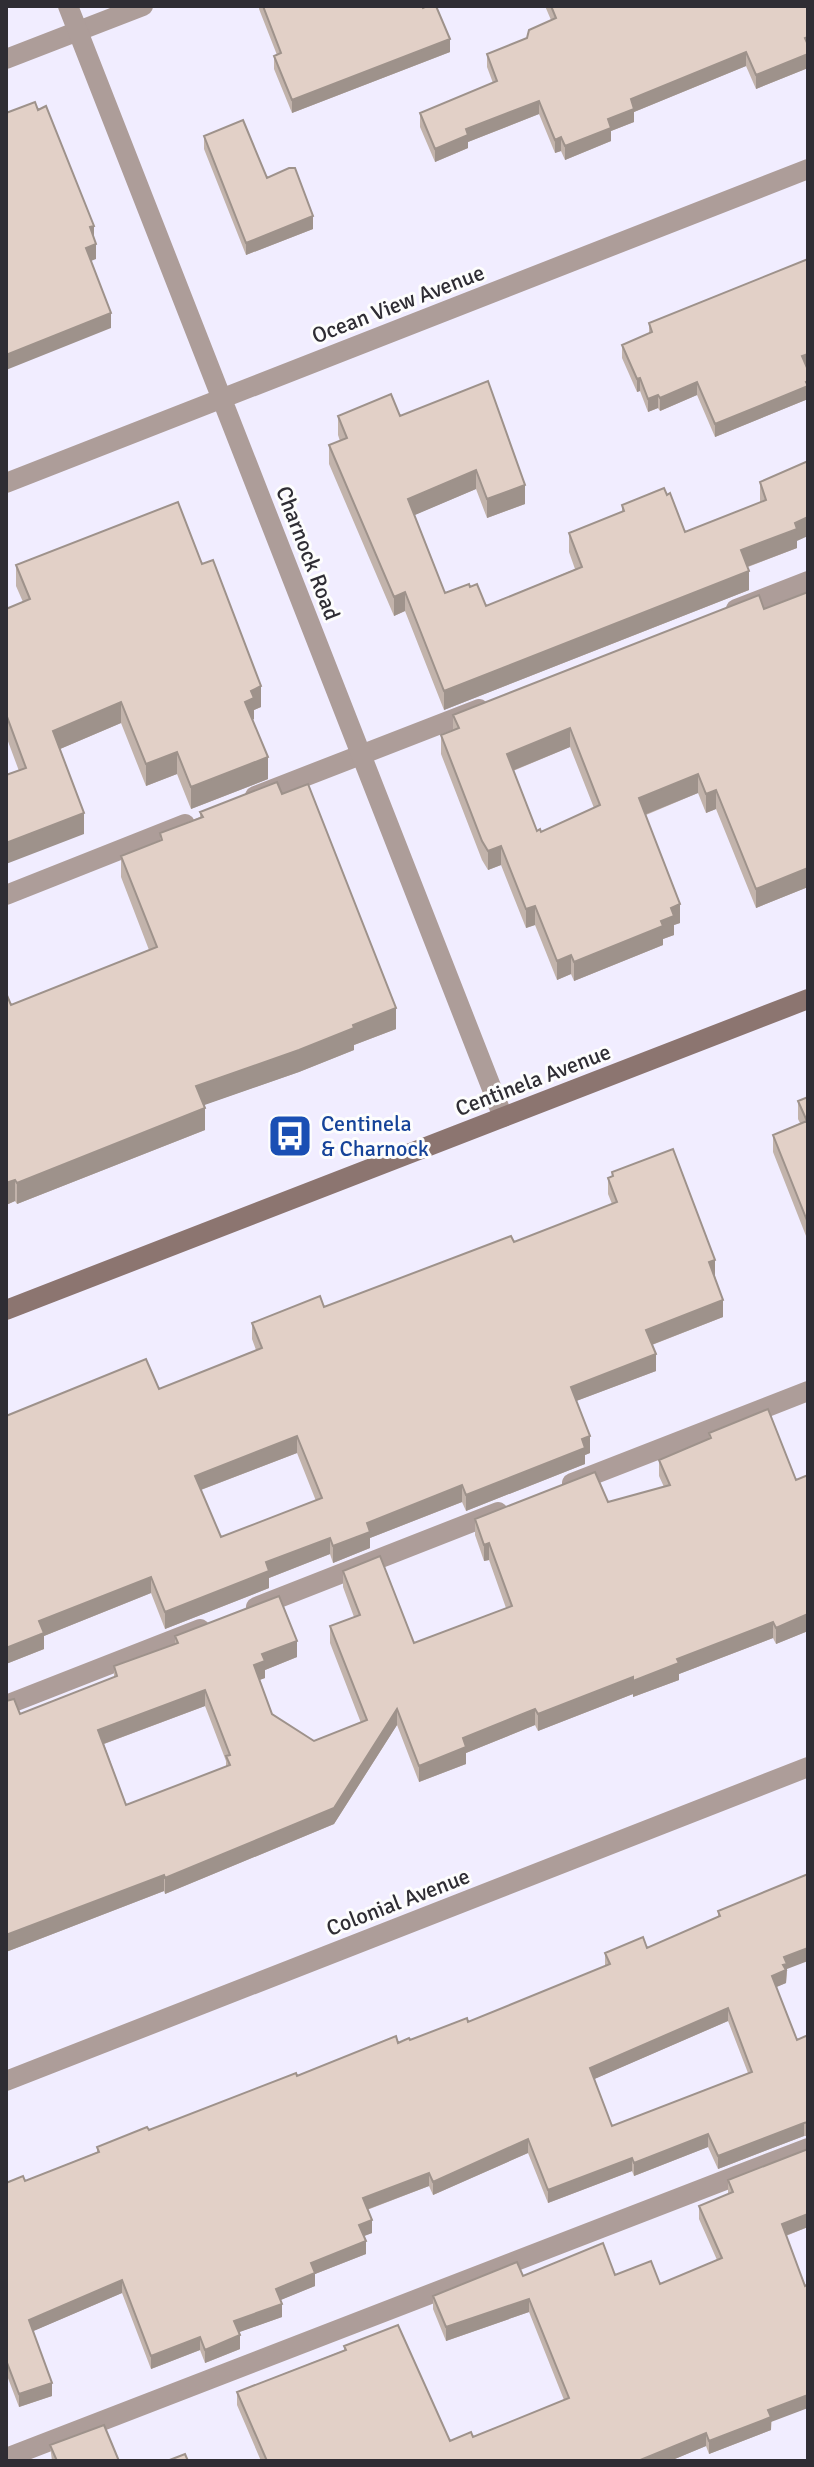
<svg xmlns="http://www.w3.org/2000/svg" width="814" height="2467" font-family="Signika,sans-serif">
<style>
.lines{fill:none;stroke-linecap:round;stroke-linejoin:round}
.service{stroke:#ad9d99;stroke-width:20}
.minor{stroke:#ad9d99;stroke-width:20}
.secondary{stroke:#8c7570;stroke-width:20}
.wall{fill:#c2b3ab;fill-rule:evenodd}
.shaded-wall{fill:#9e928b}
.building{fill:#e2d0c7;stroke:#9e928b;stroke-width:2;fill-rule:evenodd}
.labels{text-anchor:middle;dominant-baseline:central;stroke-width:6;stroke-linejoin:round;paint-order:stroke}
.street-label{font-size:22px;fill:#2f2d34;stroke:#fdfdfd}
.transit-label{font-size:22px;fill:#164399;stroke:#fdfdfd;text-anchor:start}
</style>
<rect width="100%" height="100%" fill="#f1edff"/>
<g class="lines">
<path class="service" d="M 6,59 L 143,6
M 736,609 L 808,581
M 255,796 L 479,709
M 6,895 L 185,824
M 572,1483 L 808,1391
M 256,1607 L 498,1512
M 6,1705 L 200,1629
M 6,2458 L 808,2148"/>
<path class="minor" d="M 68,6 L 503,1117
M 6,483 L 808,169
M 6,2081 L 808,1767"/>
<path class="secondary" d="M 6,1310 L 808,999"/>
</g>
<path class="wall" d="M 259,6 L 422,6 L 450,52 L 292,113 L 274,69 L 274,56 L 277,55 L 259,9 Z
M 545,6 L 808,6 L 808,68 L 756,89 L 746,66 L 634,112 L 634,122 L 611,131 L 611,141 L 565,160 L 561,151 L 555,153 L 539,114 L 468,142 L 468,148 L 435,162 L 420,127 L 420,113 L 493,83 L 487,67 L 487,54 L 527,38 L 551,20 Z
M 204,136 L 267,178 L 313,229 L 246,255 L 204,149 Z
M 808,259 L 808,399 L 715,437 L 697,395 L 660,411 L 658,408 L 648,412 L 640,391 L 637,392 L 622,358 L 622,345 L 649,333 L 649,323 Z
M 338,416 L 400,416 L 525,504 L 487,518 L 476,489 L 414,515 L 445,593 L 470,587 L 486,606 L 575,569 L 569,552 L 569,533 L 622,512 L 622,505 L 685,532 L 760,503 L 760,482 L 797,541 L 797,548 L 748,567 L 749,590 L 444,710 L 405,611 L 394,616 L 329,464 L 329,445 L 340,441 L 338,435 Z
M 202,564 L 261,707 L 254,710 L 254,719 L 252,720 L 268,779 L 191,809 L 177,774 L 146,786 L 121,723 L 60,749 L 84,834 L 19,771 L 6,736 L 6,609 L 23,602 L 16,586 L 16,565 Z
M 808,592 L 808,887 L 756,908 L 716,809 L 706,813 L 698,793 L 646,815 L 680,923 L 674,925 L 674,935 L 663,939 L 663,945 L 574,981 L 571,974 L 557,980 L 535,925 L 526,928 L 501,865 L 488,870 L 482,860 L 441,754 L 441,735 L 453,730 L 453,715 L 764,609 ZM 570,747 L 594,808 L 541,832 L 537,831 L 513,771 Z
M 282,794 L 396,1029 L 354,1045 L 354,1050 L 299,1072 L 203,1105 L 205,1130 L 17,1204 L 15,1201 L 6,1205 L 6,993 L 11,1005 L 149,950 L 121,877 L 121,856 L 160,840 L 160,833 L 200,817 L 200,812 Z
M 808,1097 L 808,1241 L 773,1152 L 773,1135 L 800,1123 L 798,1119 L 798,1101 Z
M 612,1172 L 715,1276 L 723,1317 L 652,1345 L 656,1371 L 576,1401 L 590,1453 L 585,1455 L 585,1464 L 466,1511 L 462,1502 L 370,1538 L 370,1548 L 333,1563 L 330,1554 L 269,1578 L 269,1588 L 165,1629 L 151,1593 L 44,1636 L 44,1649 L 6,1664 L 159,1389 L 256,1350 L 252,1339 L 252,1323 L 324,1307 L 514,1242 L 612,1204 L 608,1194 L 608,1178 L 612,1177 ZM 297,1453 L 316,1501 L 221,1537 L 201,1490 Z
M 709,1433 L 796,1480 L 808,1475 L 808,1631 L 776,1644 L 773,1638 L 679,1674 L 679,1680 L 633,1697 L 633,1694 L 538,1731 L 535,1725 L 466,1753 L 466,1764 L 419,1782 L 397,1725 L 334,1824 L 165,1894 L 164,1891 L 6,1952 L 6,1701 L 20,1714 L 114,1677 L 114,1666 L 175,1644 L 175,1636 L 297,1657 L 265,1670 L 265,1678 L 259,1680 L 272,1714 L 314,1741 L 361,1723 L 330,1643 L 330,1626 L 354,1617 L 343,1587 L 343,1571 L 414,1643 L 506,1608 L 489,1560 L 484,1561 L 475,1535 L 475,1519 L 608,1502 L 664,1487 L 659,1476 L 659,1460 L 709,1439 ZM 205,1706 L 226,1761 L 226,1767 L 126,1805 L 104,1744 Z
M 718,1911 L 787,1969 L 786,1983 L 776,1987 L 797,2040 L 808,2035 L 808,2136 L 804,2136 L 718,2169 L 708,2147 L 634,2176 L 632,2171 L 548,2203 L 528,2153 L 433,2195 L 429,2186 L 367,2210 L 372,2233 L 364,2236 L 366,2254 L 315,2274 L 315,2286 L 280,2300 L 282,2317 L 239,2332 L 240,2349 L 205,2363 L 200,2350 L 151,2369 L 122,2293 L 33,2331 L 52,2396 L 19,2407 L 6,2373 L 6,2183 L 25,2181 L 97,2152 L 97,2147 L 149,2130 L 297,2076 L 468,2022 L 605,1966 L 605,1953 L 647,1948 L 718,1917 ZM 728,2021 L 748,2073 L 612,2126 L 594,2079 Z
M 808,2149 L 808,2227 L 786,2236 L 771,2430 L 709,2454 L 706,2446 L 670,2461 L 261,2461 L 237,2405 L 237,2392 L 344,2350 L 344,2346 L 450,2441 L 473,2437 L 564,2400 L 529,2312 L 446,2341 L 433,2309 L 433,2296 L 523,2276 L 615,2275 L 660,2284 L 717,2260 L 699,2219 L 699,2206 L 728,2194 L 728,2180 Z
M 50,2445 L 119,2461 L 52,2461 Z"/>
<path class="shaded-wall" d="M 450,39 L 450,52 L 292,113 L 292,100 Z
M 746,52 L 746,66 L 634,112 L 634,122 L 611,131 L 611,141 L 565,160 L 565,146 L 608,119 L 631,99 Z
M 808,54 L 808,68 L 756,89 L 756,75 Z
M 539,101 L 539,114 L 468,142 L 468,148 L 435,162 L 435,149 L 466,129 Z
M 561,137 L 561,151 L 555,153 L 555,140 Z
M 313,216 L 313,229 L 246,255 L 246,243 Z
M 94,226 L 94,240 L 90,227 Z
M 96,244 L 96,259 L 86,263 L 86,248 Z
M 111,313 L 111,328 L 6,370 L 6,355 Z
M 808,354 L 808,367 L 802,369 L 802,356 Z
M 640,378 L 640,391 L 637,392 L 637,379 Z
M 808,381 L 808,399 L 715,437 L 715,424 Z
M 697,382 L 697,395 L 660,411 L 660,398 Z
M 658,395 L 658,408 L 648,412 L 648,399 Z
M 476,470 L 476,489 L 408,518 L 408,499 Z
M 525,485 L 525,504 L 487,518 L 487,499 Z
M 808,517 L 808,536 L 797,541 L 797,548 L 741,569 L 741,550 Z
M 749,571 L 749,590 L 444,710 L 444,691 Z
M 405,592 L 405,611 L 394,616 L 394,597 Z
M 261,686 L 261,707 L 254,710 L 254,719 L 245,723 L 245,702 L 251,691 Z
M 121,702 L 121,723 L 53,752 L 53,731 Z
M 570,728 L 570,747 L 507,773 L 507,754 Z
M 177,752 L 177,774 L 146,786 L 146,764 Z
M 268,757 L 268,779 L 191,809 L 191,787 Z
M 698,774 L 698,793 L 639,817 L 639,798 Z
M 716,790 L 716,809 L 706,813 L 706,794 Z
M 84,813 L 84,834 L 6,864 L 6,843 Z
M 501,846 L 501,865 L 488,870 L 488,851 Z
M 808,868 L 808,887 L 756,908 L 756,889 Z
M 680,904 L 680,923 L 674,925 L 674,935 L 663,939 L 663,945 L 574,981 L 574,962 L 661,921 L 671,908 Z
M 535,906 L 535,925 L 526,928 L 526,909 Z
M 571,955 L 571,974 L 557,980 L 557,961 Z
M 396,1008 L 396,1029 L 354,1045 L 354,1050 L 299,1072 L 196,1108 L 196,1086 Z
M 205,1108 L 205,1130 L 17,1204 L 17,1183 Z
M 15,1180 L 15,1201 L 6,1205 L 6,1183 Z
M 715,1260 L 715,1276 L 709,1278 L 709,1262 Z
M 723,1300 L 723,1317 L 646,1347 L 646,1330 Z
M 656,1354 L 656,1371 L 571,1403 L 571,1387 Z
M 297,1436 L 297,1453 L 195,1492 L 195,1476 Z
M 590,1436 L 590,1453 L 585,1455 L 585,1464 L 466,1511 L 466,1495 Z
M 462,1485 L 462,1502 L 370,1538 L 370,1548 L 333,1563 L 333,1546 L 367,1523 Z
M 330,1538 L 330,1554 L 269,1578 L 269,1588 L 165,1629 L 165,1612 L 266,1562 Z
M 489,1543 L 489,1560 L 484,1561 L 484,1545 Z
M 151,1577 L 151,1593 L 44,1636 L 44,1649 L 6,1664 L 6,1648 L 39,1621 Z
M 808,1614 L 808,1631 L 776,1644 L 776,1628 Z
M 773,1622 L 773,1638 L 679,1674 L 679,1680 L 633,1697 L 633,1681 L 677,1659 Z
M 297,1641 L 297,1657 L 265,1670 L 265,1678 L 254,1682 L 254,1665 L 262,1654 Z
M 633,1677 L 633,1694 L 538,1731 L 538,1714 Z
M 205,1690 L 205,1706 L 98,1746 L 98,1730 Z
M 397,1709 L 397,1725 L 334,1824 L 165,1894 L 165,1878 Z
M 535,1709 L 535,1725 L 466,1753 L 466,1764 L 419,1782 L 419,1766 L 463,1738 Z
M 164,1875 L 164,1891 L 6,1952 L 6,1935 Z
M 808,1948 L 808,1961 L 787,1969 L 786,1983 L 772,1989 L 772,1976 L 784,1957 Z
M 728,2008 L 728,2021 L 590,2081 L 590,2068 Z
M 804,2123 L 804,2136 L 718,2169 L 718,2156 Z
M 708,2134 L 708,2147 L 634,2176 L 634,2163 Z
M 528,2139 L 528,2153 L 433,2195 L 433,2182 Z
M 632,2158 L 632,2171 L 548,2203 L 548,2190 Z
M 429,2173 L 429,2186 L 363,2211 L 363,2198 Z
M 808,2214 L 808,2227 L 782,2237 L 782,2224 Z
M 372,2220 L 372,2233 L 359,2238 L 359,2225 Z
M 366,2241 L 366,2254 L 315,2274 L 315,2286 L 276,2302 L 276,2289 L 311,2263 Z
M 122,2280 L 122,2293 L 29,2333 L 29,2320 Z
M 529,2299 L 529,2312 L 446,2341 L 446,2327 Z
M 282,2304 L 282,2317 L 234,2334 L 234,2321 Z
M 240,2335 L 240,2349 L 205,2363 L 205,2350 Z
M 200,2337 L 200,2350 L 151,2369 L 151,2356 Z
M 52,2383 L 52,2396 L 19,2407 L 19,2394 Z
M 808,2395 L 808,2408 L 771,2422 L 771,2430 L 709,2454 L 709,2441 L 768,2410 Z
M 706,2433 L 706,2446 L 670,2461 L 638,2461 Z"/>
<path class="building" d="M 263,6 L 422,6 L 423,8 L 427,6 L 436,6 L 450,39 L 292,100 L 274,56 L 281,53 Z
M 551,6 L 808,6 L 808,37 L 805,38 L 808,45 L 808,54 L 756,75 L 746,52 L 631,99 L 634,109 L 608,119 L 611,128 L 565,146 L 561,137 L 555,140 L 539,101 L 466,129 L 468,135 L 435,149 L 420,113 L 497,81 L 487,54 L 527,38 L 529,30 L 556,18 Z
M 35,102 L 38,110 L 46,106 L 94,226 L 90,227 L 96,244 L 86,248 L 111,313 L 6,355 L 6,113 Z
M 243,120 L 267,178 L 289,168 L 295,168 L 313,216 L 246,243 L 204,136 Z
M 808,259 L 808,354 L 802,356 L 808,370 L 808,381 L 806,382 L 808,386 L 715,424 L 697,382 L 660,398 L 658,395 L 648,399 L 640,378 L 637,379 L 622,345 L 652,332 L 649,323 Z
M 488,381 L 525,485 L 487,499 L 476,470 L 408,499 L 445,593 L 469,584 L 470,587 L 477,584 L 486,606 L 582,567 L 569,533 L 624,511 L 622,505 L 664,488 L 667,495 L 670,493 L 685,532 L 766,500 L 760,482 L 808,461 L 808,517 L 795,523 L 797,529 L 741,550 L 749,571 L 444,691 L 405,592 L 394,597 L 329,445 L 347,438 L 338,416 L 391,394 L 400,416 Z
M 178,502 L 202,564 L 213,560 L 261,686 L 251,691 L 254,698 L 245,702 L 268,757 L 191,787 L 177,752 L 146,764 L 121,702 L 53,731 L 84,813 L 6,843 L 6,775 L 26,768 L 6,714 L 6,609 L 30,599 L 16,565 Z
M 808,592 L 808,868 L 756,889 L 716,790 L 706,794 L 698,774 L 639,798 L 680,904 L 671,908 L 674,916 L 661,921 L 663,926 L 574,962 L 571,955 L 557,961 L 535,906 L 526,909 L 501,846 L 488,851 L 482,841 L 441,735 L 459,728 L 453,715 L 759,595 L 764,609 ZM 570,728 L 600,805 L 541,832 L 540,829 L 537,831 L 507,754 Z
M 277,782 L 282,794 L 308,784 L 396,1008 L 353,1025 L 354,1028 L 299,1050 L 196,1086 L 205,1108 L 17,1183 L 15,1180 L 6,1183 L 6,993 L 11,1005 L 157,947 L 121,856 L 162,840 L 160,833 L 203,817 L 200,812 Z
M 808,1097 L 808,1223 L 773,1135 L 807,1121 L 798,1101 Z
M 673,1149 L 715,1260 L 709,1262 L 723,1300 L 646,1330 L 656,1354 L 571,1387 L 590,1436 L 582,1439 L 585,1448 L 466,1495 L 462,1485 L 367,1523 L 370,1532 L 333,1546 L 330,1538 L 266,1562 L 269,1571 L 165,1612 L 151,1577 L 39,1621 L 44,1633 L 6,1648 L 6,1416 L 146,1359 L 159,1389 L 262,1348 L 252,1323 L 320,1296 L 324,1307 L 511,1236 L 514,1242 L 617,1202 L 608,1178 L 613,1176 L 612,1172 ZM 297,1436 L 322,1498 L 221,1537 L 195,1476 Z
M 768,1409 L 796,1480 L 808,1475 L 808,1614 L 776,1628 L 773,1622 L 677,1659 L 679,1663 L 633,1681 L 633,1677 L 538,1714 L 535,1709 L 463,1738 L 466,1747 L 419,1766 L 397,1709 L 334,1808 L 165,1878 L 164,1875 L 6,1935 L 6,1701 L 14,1699 L 20,1714 L 117,1676 L 114,1666 L 178,1643 L 175,1636 L 279,1596 L 297,1641 L 262,1654 L 265,1661 L 254,1665 L 272,1714 L 314,1741 L 367,1720 L 330,1626 L 360,1615 L 343,1571 L 380,1556 L 414,1643 L 512,1606 L 489,1543 L 484,1545 L 475,1519 L 595,1472 L 608,1502 L 670,1485 L 659,1460 L 711,1438 L 709,1433 ZM 205,1690 L 230,1755 L 226,1756 L 230,1765 L 126,1805 L 98,1730 Z
M 808,1874 L 808,1948 L 784,1957 L 787,1964 L 783,1965 L 786,1970 L 772,1976 L 797,2040 L 808,2035 L 808,2122 L 804,2123 L 718,2156 L 708,2134 L 634,2163 L 632,2158 L 548,2190 L 528,2139 L 433,2182 L 429,2173 L 363,2198 L 372,2220 L 359,2225 L 366,2241 L 311,2263 L 315,2273 L 276,2289 L 282,2304 L 234,2321 L 240,2335 L 205,2350 L 200,2337 L 151,2356 L 122,2280 L 29,2320 L 52,2383 L 19,2394 L 6,2360 L 6,2183 L 23,2176 L 25,2181 L 99,2152 L 97,2147 L 147,2127 L 149,2130 L 296,2073 L 297,2076 L 396,2036 L 398,2043 L 409,2038 L 410,2040 L 467,2018 L 468,2022 L 610,1964 L 605,1953 L 643,1937 L 647,1948 L 720,1916 L 718,1911 ZM 728,2008 L 752,2072 L 612,2126 L 590,2068 Z
M 808,2149 L 808,2214 L 782,2224 L 805,2286 L 808,2284 L 808,2395 L 768,2410 L 771,2417 L 709,2441 L 706,2433 L 638,2461 L 267,2461 L 237,2392 L 346,2350 L 344,2346 L 398,2325 L 450,2441 L 471,2432 L 473,2437 L 569,2398 L 529,2299 L 446,2327 L 433,2296 L 517,2262 L 523,2276 L 603,2243 L 615,2275 L 651,2261 L 660,2284 L 722,2258 L 699,2206 L 733,2192 L 728,2180 Z
M 104,2425 L 119,2461 L 57,2461 L 50,2445 Z
M 185,2454 L 188,2461 L 167,2461 Z"/>
<defs>
<g id="bus-square" transform="scale(2.3)"><rect x="-9" y="-9" width="18" height="18" rx="4" fill="#1a4fb4" stroke="#fdfdfd"/><path d="M-5-6H5V4H4V6H2V4H-2V6H-4V4H-5ZM-3.5-4V0h7V-4ZM-3.5 1.2v1.5H-2V1.2ZM2 1.2v1.5H3.5V1.2Z" fill="#fff"/></g>
</defs>
<g fill-rule="evenodd">
<use href="#bus-square" x="290" y="1136"/>
</g>
<g class="labels">
<g class="street-label">
<text transform="translate(398 304) rotate(-21)">Ocean View Avenue</text>
<text transform="translate(308 553) rotate(69)">Charnock Road</text>
<text transform="translate(533 1080) rotate(-21)">Centinela Avenue</text>
<text transform="translate(398 1902) rotate(-21)">Colonial Avenue</text>
</g>
<g class="transit-label">
<text x="321" y="1123">Centinela<tspan x="321" dy="25">&amp; Charnock</tspan></text>
</g>
</g>
<rect width="814" height="2467" fill="none" stroke="#2f2d34" stroke-width="16"/>
</svg>
